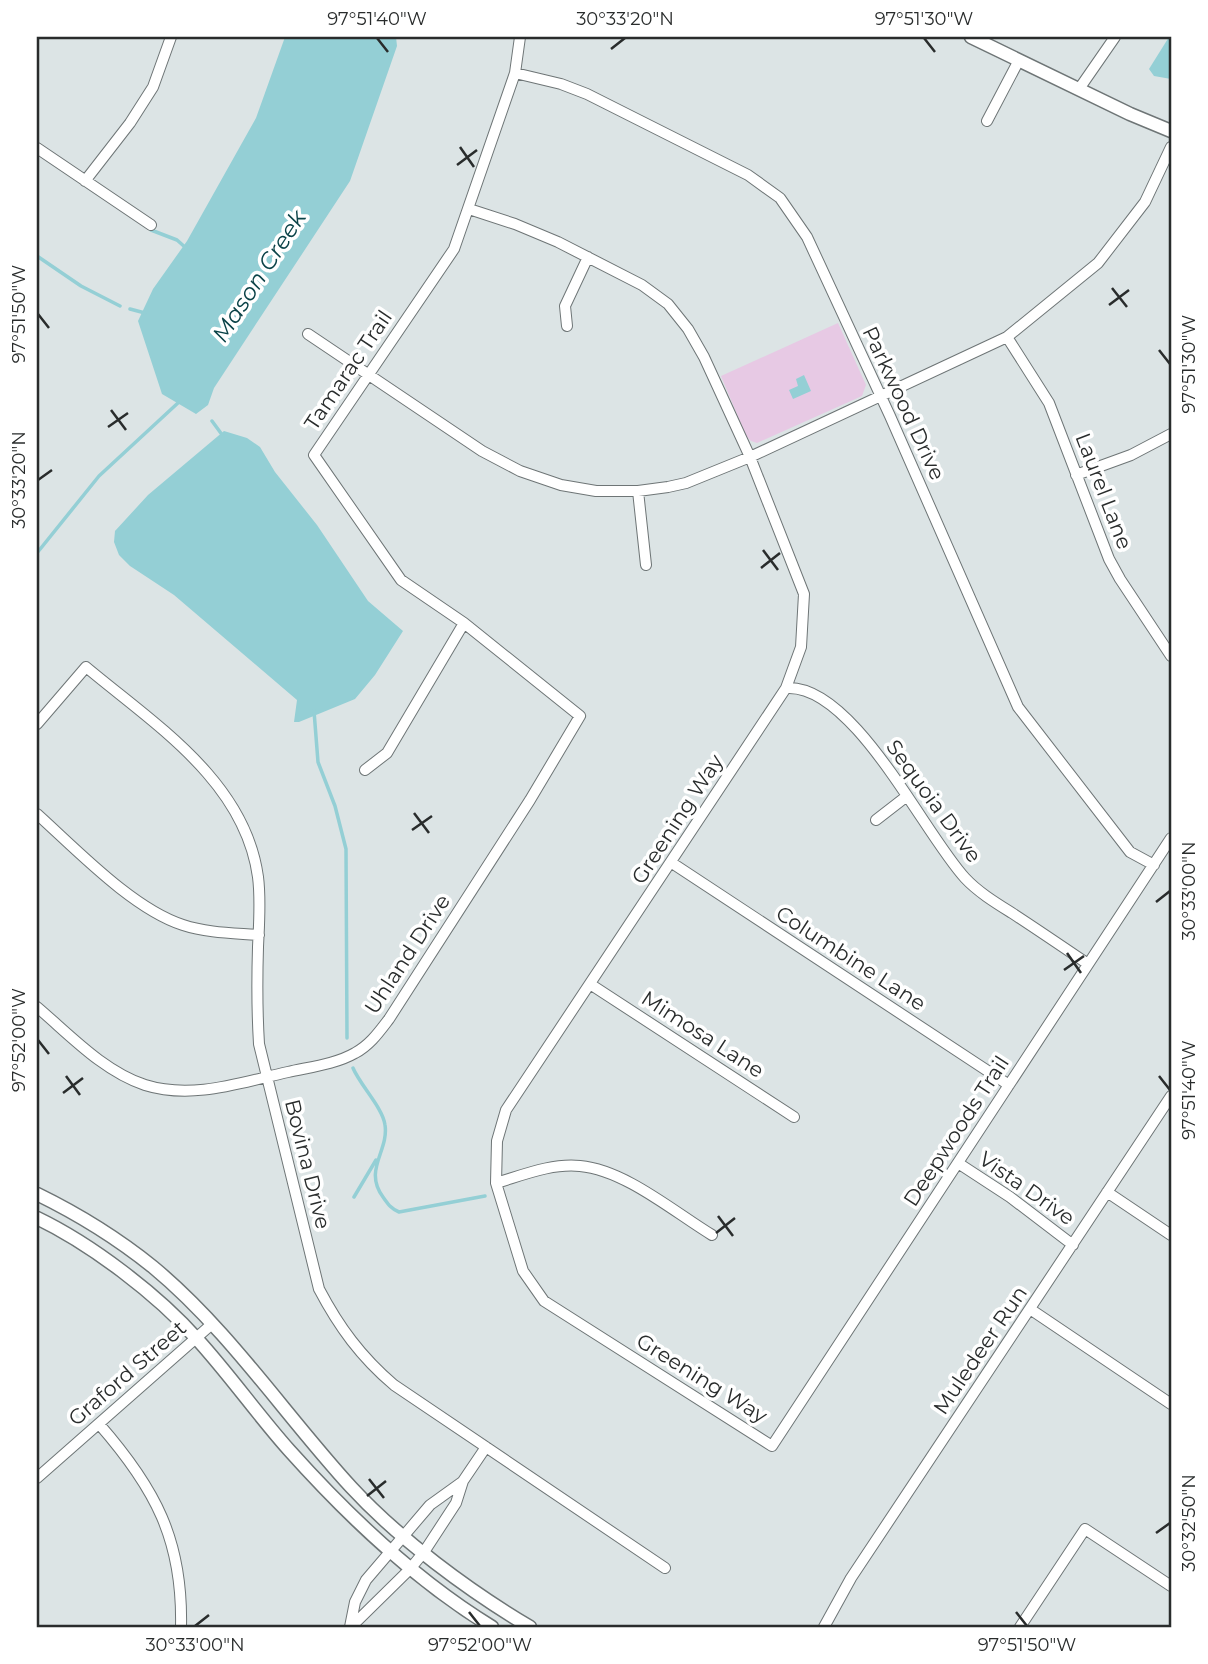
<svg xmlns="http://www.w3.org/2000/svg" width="1208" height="1664" font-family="Montserrat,sans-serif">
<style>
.green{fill:#e7c9e4}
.water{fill:#94cfd5}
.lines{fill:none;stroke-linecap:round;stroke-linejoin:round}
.stream{stroke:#94cfd5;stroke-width:3.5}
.minor-casing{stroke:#6e7576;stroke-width:12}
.secondary-casing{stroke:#6e7576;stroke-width:15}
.minor{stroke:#fff;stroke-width:10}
.secondary{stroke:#fff;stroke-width:12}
.ticks{fill:none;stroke:#292c2c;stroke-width:2.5}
.labels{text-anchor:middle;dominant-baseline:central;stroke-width:7;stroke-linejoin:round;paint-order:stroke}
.street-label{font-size:21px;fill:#292c2c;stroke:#fff}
.water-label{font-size:23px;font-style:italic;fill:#0b4348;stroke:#fff}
.neatline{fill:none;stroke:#292c2c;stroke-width:2.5}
.ticks-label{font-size:18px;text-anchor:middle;fill:#292c2c}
</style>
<rect width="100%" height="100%" fill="#dce4e5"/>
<path class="green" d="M 838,323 L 866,385 L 862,396 L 757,443 L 751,441 L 746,436 L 721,376 Z"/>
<path class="water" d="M 285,37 L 396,37 L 397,46 L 350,181 L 214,388 L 208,405 L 196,414 L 162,394 L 138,321 L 153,289 L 187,241 L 256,118 Z
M 1169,37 L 1171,37 L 1171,79 L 1154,76 L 1149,69 Z
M 804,375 L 811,391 L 793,399 L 789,390 L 798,386 L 796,379 Z
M 224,431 L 247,438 L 260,447 L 275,472 L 317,525 L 368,601 L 403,631 L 375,675 L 355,699 L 299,722 L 294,722 L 297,700 L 174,595 L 130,566 L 119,555 L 114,542 L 115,531 L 148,495 Z"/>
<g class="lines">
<path class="stream" d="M 151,230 L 177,240 L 186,248
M 37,256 L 81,286 L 120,306
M 130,309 L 145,313
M 212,421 L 223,436
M 37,553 L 99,476 L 179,402
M 314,711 L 318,762 L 335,806 L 346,849 L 347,1038
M 353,1068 C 360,1085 383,1108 385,1125 C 389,1151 363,1170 383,1197 C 388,1204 391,1209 399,1212 L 485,1196
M 354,1197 L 376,1160"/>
<g class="minor-casing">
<path id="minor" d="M 515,73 L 561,84 L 587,94 L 748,175 L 780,198 L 807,237 L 890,416 L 1018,707 L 1130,852 L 1154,865
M 1079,89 L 1115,37
M 987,121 L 1019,60
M 37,148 L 151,225
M 85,181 L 130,123 L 153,87 L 171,37
M 469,209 L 515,224 L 558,242 L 642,285 L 668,304 L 688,329 L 704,357 L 750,457 L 804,594 L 801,647 L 786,688 L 506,1110 L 497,1141 L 496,1183 L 523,1271 L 544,1301 L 772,1446 L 1171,838
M 567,326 L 565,306 L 588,257
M 308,334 L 482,451 L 520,471 L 561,485 L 596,491 L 638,491 L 668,487 L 686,483 L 750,457 L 1007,337 L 1098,263 L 1145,202 L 1171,147
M 1007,337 L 1049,403 L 1109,559 L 1120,579 L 1171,656
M 1076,475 L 1131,455 L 1171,434
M 638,491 L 646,565
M 786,688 C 853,683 924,834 965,878 C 978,892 996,903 1012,913 C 1038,930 1063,947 1088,964
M 37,724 L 86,667 C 154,724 245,781 258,877 C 261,900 259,924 258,947 C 257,979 257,1011 259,1044 L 319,1289 C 339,1327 361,1357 394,1385 L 665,1568
M 365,770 L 387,753 L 464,623
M 37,814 C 77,850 133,909 183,925 C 207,933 234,933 259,935
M 876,820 L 907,796
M 672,863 L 1009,1085
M 590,984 L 794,1117
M 37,1007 C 70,1035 103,1071 145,1085 C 193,1100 242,1082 288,1072 C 310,1067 336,1064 355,1053 C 370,1045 379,1032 389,1019 L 530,800 L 580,716 L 464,623 L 401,580 L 314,455 L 454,249 L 515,73 L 520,37
M 958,1163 L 1010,1197 L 1073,1245
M 496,1183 C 523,1175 552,1163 580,1166 C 625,1170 674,1212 712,1235
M 1107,1192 L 1171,1235
M 1030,1309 L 1171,1404
M 99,1424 C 155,1488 183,1540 181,1627
M 37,1478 L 212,1324
M 350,1627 L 355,1602 L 366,1580 L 430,1505 L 462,1482
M 351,1627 L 410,1569 L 424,1552 L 456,1503 L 463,1481 L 486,1447
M 824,1627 L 851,1578 L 1171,1096
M 1020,1627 L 1085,1529 L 1171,1586"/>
</g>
<g class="secondary-casing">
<path id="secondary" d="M 971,37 L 1130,114 L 1171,131
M 37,1194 C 78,1214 117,1238 153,1267 C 229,1330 285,1415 351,1487 C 399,1539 469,1591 530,1627
M 37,1218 C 91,1244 157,1294 197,1339 C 229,1374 257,1414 289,1450 C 349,1517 415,1580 492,1627"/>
</g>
<use href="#minor" class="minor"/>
<use href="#secondary" class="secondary"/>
</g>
<path class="ticks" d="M 377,38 L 388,52M 924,38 L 935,52M 611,49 L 625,38M 460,147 L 474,167M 457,165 L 477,150M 1112,288 L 1127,307M 1109,305 L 1129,290M 38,314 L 49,328M 1159,350 L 1170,364M 111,410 L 126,430M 108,427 L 128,413M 38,480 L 52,470M 763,550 L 778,570M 761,568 L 780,553M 414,813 L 429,833M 412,830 L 432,816M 1156,902 L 1170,891M 1067,953 L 1081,973M 1064,970 L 1084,956M 38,1040 L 49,1054M 66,1076 L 80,1095M 1159,1076 L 1170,1090M 63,1093 L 83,1078M 718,1216 L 733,1236M 716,1233 L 735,1218M 369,1479 L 384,1498M 367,1496 L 386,1481M 1156,1533 L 1170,1523M 469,1612 L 480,1626M 1016,1612 L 1027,1626M 195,1626 L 209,1615"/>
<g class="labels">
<g class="street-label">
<text transform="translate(348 370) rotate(-56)">Tamarac Trail</text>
<text transform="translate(904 403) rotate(65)">Parkwood Drive</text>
<text transform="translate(1104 491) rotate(69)">Laurel Lane</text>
<text transform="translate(934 801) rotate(54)">Sequoia Drive</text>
<text transform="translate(677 819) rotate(-57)">Greening Way</text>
<text transform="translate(407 954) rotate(-57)">Uhland Drive</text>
<text transform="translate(851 958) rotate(33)">Columbine Lane</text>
<text transform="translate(703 1034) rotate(33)">Mimosa Lane</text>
<text transform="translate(956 1131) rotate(-57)">Deepwoods Trail</text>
<text transform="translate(308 1164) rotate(76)">Bovina Drive</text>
<text transform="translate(1027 1188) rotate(35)">Vista Drive</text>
<text transform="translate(980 1350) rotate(-56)">Muledeer Run</text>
<text transform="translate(127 1373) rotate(-41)">Graford Street</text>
<text transform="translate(702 1378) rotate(32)">Greening Way</text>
</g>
<g class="water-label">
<text transform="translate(259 276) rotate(-57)">Mason Creek</text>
</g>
</g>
<rect width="1208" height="1664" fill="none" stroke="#ffffff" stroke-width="77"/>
<rect x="38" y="38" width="1132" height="1588" class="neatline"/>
<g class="ticks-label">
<text x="377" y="25">97°51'40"W</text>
<text x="625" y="25">30°33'20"N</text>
<text x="924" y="25">97°51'30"W</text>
<text transform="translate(19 314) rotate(-90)" y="6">97°51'50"W</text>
<text transform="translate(1189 364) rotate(-90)" y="6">97°51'30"W</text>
<text transform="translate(19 480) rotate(-90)" y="6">30°33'20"N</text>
<text transform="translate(1189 891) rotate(-90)" y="6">30°33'00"N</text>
<text transform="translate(19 1040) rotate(-90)" y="6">97°52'00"W</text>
<text transform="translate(1189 1090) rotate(-90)" y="6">97°51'40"W</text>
<text transform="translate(1189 1523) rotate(-90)" y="6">30°32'50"N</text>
<text x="195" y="1651">30°33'00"N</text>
<text x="480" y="1651">97°52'00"W</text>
<text x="1027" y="1651">97°51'50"W</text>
</g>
</svg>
